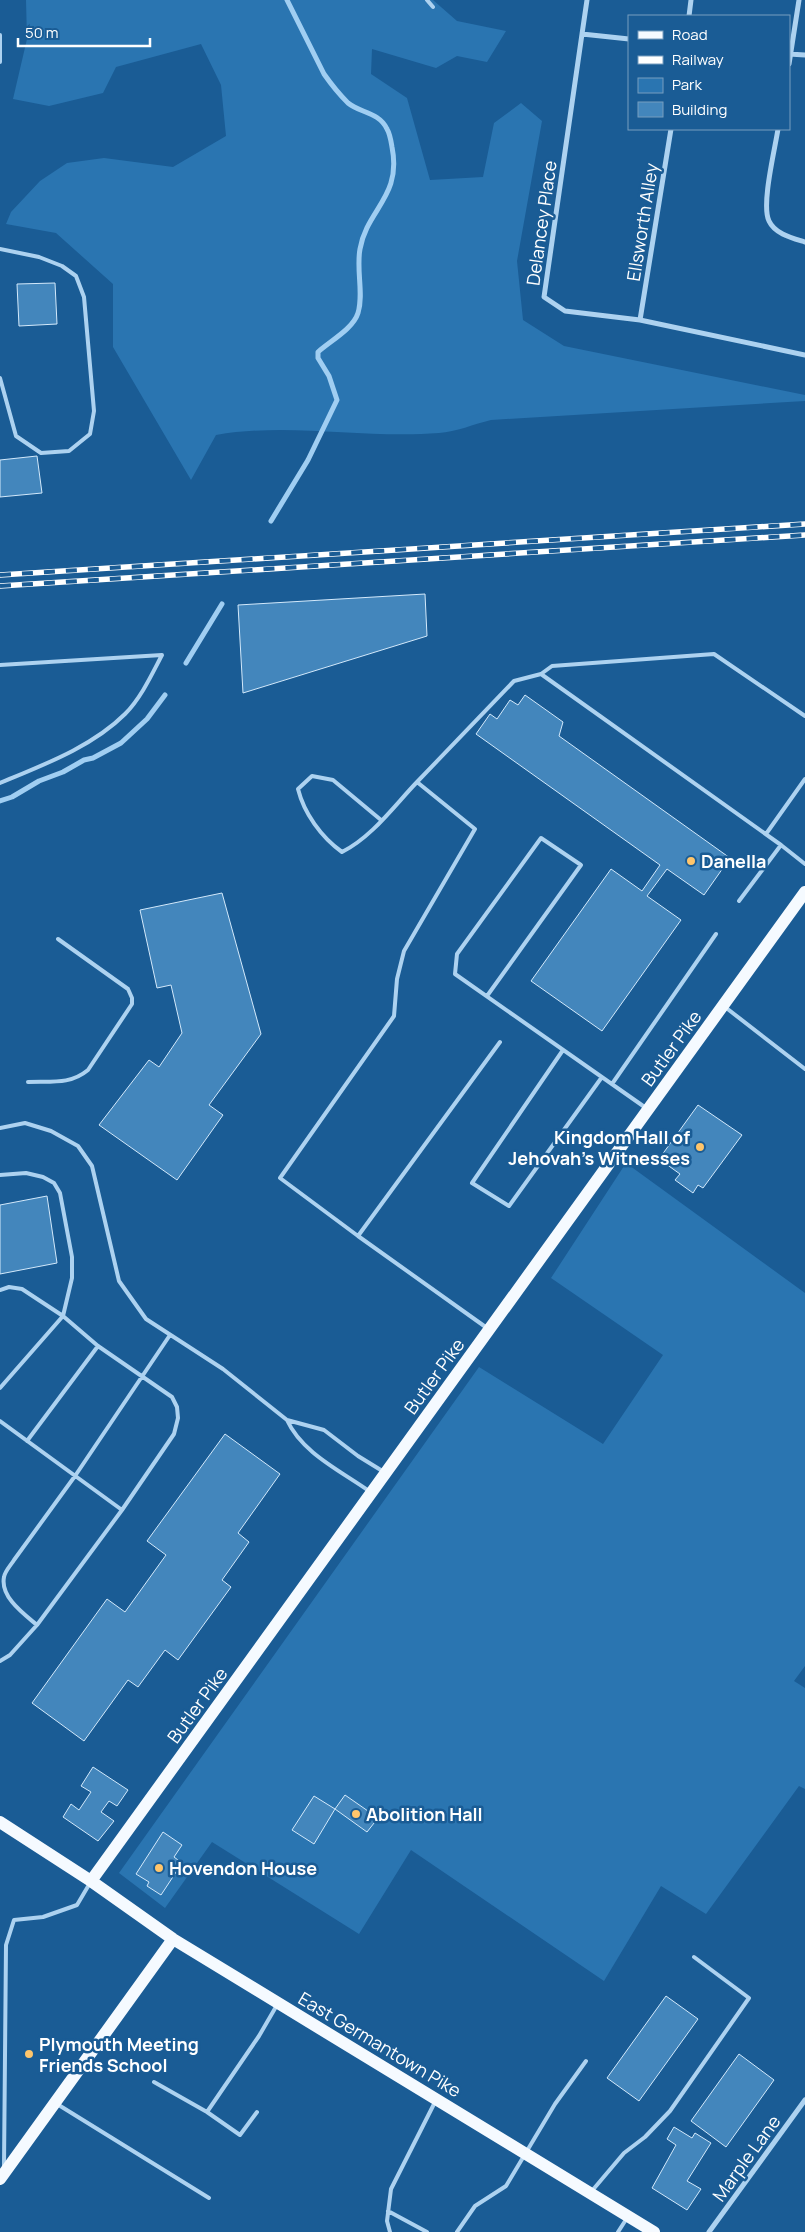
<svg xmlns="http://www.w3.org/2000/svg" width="805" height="2232" font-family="Manrope,sans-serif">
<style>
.green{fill:#2a75b1}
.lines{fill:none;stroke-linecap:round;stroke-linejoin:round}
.stream{stroke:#a0cef2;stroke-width:5}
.building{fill:#4386bc;stroke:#d3e9fb}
.lane{stroke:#add2f0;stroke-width:4}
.street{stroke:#add2f0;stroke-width:5}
.primary{stroke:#f5faff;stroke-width:12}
.rail-casing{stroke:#fff;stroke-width:5.5}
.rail{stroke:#1a5c95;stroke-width:4;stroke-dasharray:11;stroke-linecap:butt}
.poi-dot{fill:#ffc56b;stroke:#1a5c95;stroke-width:2}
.labels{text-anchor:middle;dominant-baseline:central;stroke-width:5;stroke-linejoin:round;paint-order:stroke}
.street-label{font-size:18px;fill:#fff;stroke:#1a5c95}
.poi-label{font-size:18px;font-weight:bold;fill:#fff;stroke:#1a5c95;text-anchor:start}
</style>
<rect width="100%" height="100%" fill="#1a5c95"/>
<path class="green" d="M 26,0 L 433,0 L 457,21 L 506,31 L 487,62 L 457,56 L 436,68 L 372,49 L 371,74 L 407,98 L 430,180 L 483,177 L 494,123 L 521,103 L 542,121 L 517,261 L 523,320 L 564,346 L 805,395 L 805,401 L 491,420 C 474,424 456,432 439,433 C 364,439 290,422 216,435 L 191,480 L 113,347 L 113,284 L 56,233 L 6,224 L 11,212 L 40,181 L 67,163 L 104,158 L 173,167 L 226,136 L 221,85 L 201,44 L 116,67 L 103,93 L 49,106 L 13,99 L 27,39 Z
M 626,1163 L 805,1293 L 805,1666 L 794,1681 L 805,1688 L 805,1789 L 799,1786 L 706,1914 L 661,1886 L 604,1981 L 411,1850 L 359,1934 L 212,1842 L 165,1908 L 119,1873 L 479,1367 L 603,1444 L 663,1355 L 551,1278 Z"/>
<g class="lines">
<path class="stream" d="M 271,521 L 308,460 L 337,400 L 329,376 L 318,358 L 318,352 C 330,341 353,329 358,313 C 364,294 356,270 360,249 C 367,209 402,197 392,147 C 391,141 390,134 387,129 C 379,112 360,113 348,103 C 340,95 331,84 324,74 L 287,0
M 186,663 L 222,604
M 0,801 L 12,797 L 39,781 L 63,772 L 84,760 L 93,758 L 121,743 L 147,719 L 165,695"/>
</g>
<path class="building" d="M 55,283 L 57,324 L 19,326 L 17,284 Z
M 37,456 L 42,493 L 0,497 L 0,460 Z
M 425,594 L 427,636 L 243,693 L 238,605 Z
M 525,695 L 563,722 L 559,736 L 730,858 L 704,895 L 667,869 L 647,896 L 681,920 L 602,1031 L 531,981 L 611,869 L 642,891 L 660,865 L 476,734 L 490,714 L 497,719 L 510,700 L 518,705 Z
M 222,893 L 261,1034 L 209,1105 L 223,1115 L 177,1180 L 99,1125 L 149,1060 L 159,1067 L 182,1033 L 171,985 L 157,988 L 140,910 Z
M 698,1105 L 742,1135 L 703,1188 L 698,1185 L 693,1193 L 675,1180 L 680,1174 L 659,1159 Z
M 47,1196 L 57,1263 L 0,1274 L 0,1205 Z
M 225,1434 L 280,1474 L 238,1533 L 249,1542 L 222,1580 L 231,1587 L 178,1660 L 165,1650 L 138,1687 L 128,1680 L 84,1741 L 32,1703 L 107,1599 L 125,1612 L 166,1555 L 147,1541 Z
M 93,1767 L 128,1790 L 117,1806 L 109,1801 L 101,1812 L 114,1821 L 98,1841 L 63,1817 L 71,1804 L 79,1810 L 91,1792 L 81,1786 Z
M 345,1795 L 378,1818 L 367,1832 L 335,1809 Z
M 314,1796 L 335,1809 L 314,1844 L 292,1830 Z
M 163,1832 L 182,1845 L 174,1857 L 182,1863 L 161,1895 L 147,1886 L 149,1882 L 136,1874 Z
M 666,1996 L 698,2019 L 639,2101 L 607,2078 Z
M 739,2054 L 774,2080 L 726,2147 L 691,2121 Z
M 674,2127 L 692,2138 L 695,2133 L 711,2143 L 687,2181 L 701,2189 L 687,2210 L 652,2188 L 676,2145 L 667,2139 Z"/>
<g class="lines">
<path class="lane" d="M 427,0 L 433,7
M 0,35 L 0,62
M 0,249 L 39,257 L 62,266 L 76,276 L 84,297 L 94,411 L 90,434 L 69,451 L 41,453 L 16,436 L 0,378
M 0,665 L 162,655 C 152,674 141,698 125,714 C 92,747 43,765 0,783
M 541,674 L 781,845
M 381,820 L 333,780 L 312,776 L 298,789 C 304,813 321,837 342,852 C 372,837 394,806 417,782
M 766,834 L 805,779
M 739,901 L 781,845 L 805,864
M 487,996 L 581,865 L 541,838 L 457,954 L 455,974 L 646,1108
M 725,1007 L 805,1069
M 563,1050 L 472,1183 L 509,1206 L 602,1077
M 28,1082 C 51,1081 70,1085 88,1070 L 132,1004 L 132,998 L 128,989 L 58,939
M 612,1084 L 716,934
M 0,1128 L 25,1123 L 51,1131 L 78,1146 L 92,1166 L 119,1281 L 146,1319 L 223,1369 L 287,1420 L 324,1430 L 358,1456 L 384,1472
M 0,1175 L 26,1173 L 43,1177 L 54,1183 L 60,1193 L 72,1257 L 72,1278 L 63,1316 L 0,1388
M 358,1236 L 280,1178 L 394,1016 L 397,979 L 404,951 L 475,829 L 417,782 L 514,681 L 541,674 L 552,666 L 714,654 L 805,716
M 0,1290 L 9,1287 L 22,1289 L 63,1316 L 98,1346 L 172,1397 L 177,1407 L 178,1418 L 174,1434 L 122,1510 L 37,1625 L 10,1655 L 0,1661
M 487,1328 L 358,1236 L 500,1042
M 287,1420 C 302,1453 341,1471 369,1491
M 0,1421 L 122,1510
M 27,1441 L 98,1346
M 37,1625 C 24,1614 0,1597 4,1577 C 5,1571 11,1565 14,1560 L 75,1476 L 170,1335
M 154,2082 L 207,2112
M 57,2104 L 209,2198
M 257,2112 L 240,2135 L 207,2112 L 259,2036 L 277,2005
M 4,2166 L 6,1945 L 14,1920 L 43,1917 L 77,1905 L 90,1883
M 591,2192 L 624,2153 L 645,2137 L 670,2111 L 749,1998 L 694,1957
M 388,2211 L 427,2232
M 390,2232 L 387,2221 L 391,2189 L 435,2102
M 457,2232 L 475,2206 L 506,2186 L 555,2104 L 586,2061
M 618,2232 L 627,2218"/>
<path class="street" d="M 689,16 L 691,0
M 582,34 L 587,0
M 629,39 L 582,34 L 544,297 L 565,311 L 640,320 L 805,355
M 789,54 L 805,55
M 789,64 L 799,0
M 778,129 C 775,149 761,205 769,221 C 775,234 792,238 805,242
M 640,320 L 671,129
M 709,2232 L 805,2100"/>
<path class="primary" d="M 0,1822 L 91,1881 L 173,1939 L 654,2232
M 91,1881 L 805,892
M 0,2179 L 173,1939"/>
<g class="rail-casing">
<path id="rail" d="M 0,575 L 805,524
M 0,586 L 805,535"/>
</g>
<use href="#rail" class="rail"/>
</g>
<g class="poi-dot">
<circle cx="691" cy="861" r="5"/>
<circle cx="700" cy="1147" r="5"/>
<circle cx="356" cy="1814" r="5"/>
<circle cx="159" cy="1868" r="5"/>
<circle cx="29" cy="2054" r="5"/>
</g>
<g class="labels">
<g class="street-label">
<text transform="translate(642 222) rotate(-81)">Ellsworth Alley</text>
<text transform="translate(541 223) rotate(-82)">Delancey Place</text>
<text transform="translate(671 1048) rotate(-54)">Butler Pike</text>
<text transform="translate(434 1376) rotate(-54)">Butler Pike</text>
<text transform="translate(197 1705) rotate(-54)">Butler Pike</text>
<text transform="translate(380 2044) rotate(31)">East Germantown Pike</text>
<text transform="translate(746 2158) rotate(-54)">Marple Lane</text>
</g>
<g class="poi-label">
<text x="701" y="861">Danella</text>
<text x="690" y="1137" text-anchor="end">Kingdom Hall of<tspan x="690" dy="21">Jehovah's Witnesses</tspan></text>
<text x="366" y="1814">Abolition Hall</text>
<text x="169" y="1868">Hovendon House</text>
<text x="39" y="2044">Plymouth Meeting<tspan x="39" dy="21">Friends School</tspan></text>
</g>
</g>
<rect x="628" y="15" width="162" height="115" fill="#1a5c95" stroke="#769dbf"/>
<rect x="638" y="31" width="25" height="8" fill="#f5faff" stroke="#769dbf"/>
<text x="672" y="40" font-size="15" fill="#ffffff">Road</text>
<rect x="638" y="56" width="25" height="8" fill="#ffffff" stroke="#769dbf"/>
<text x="672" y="65" font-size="15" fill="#ffffff">Railway</text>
<rect x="638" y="78" width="25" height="15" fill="#2a75b1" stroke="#769dbf"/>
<text x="672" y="90" font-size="15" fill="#ffffff">Park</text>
<rect x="638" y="102" width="25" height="15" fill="#4386bc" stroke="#769dbf"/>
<text x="672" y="115" font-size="15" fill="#ffffff">Building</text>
<path d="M18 38v8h132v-8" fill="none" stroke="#ffffff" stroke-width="2.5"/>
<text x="25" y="38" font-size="15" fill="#ffffff" stroke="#1a5c95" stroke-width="4" paint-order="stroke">50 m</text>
</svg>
